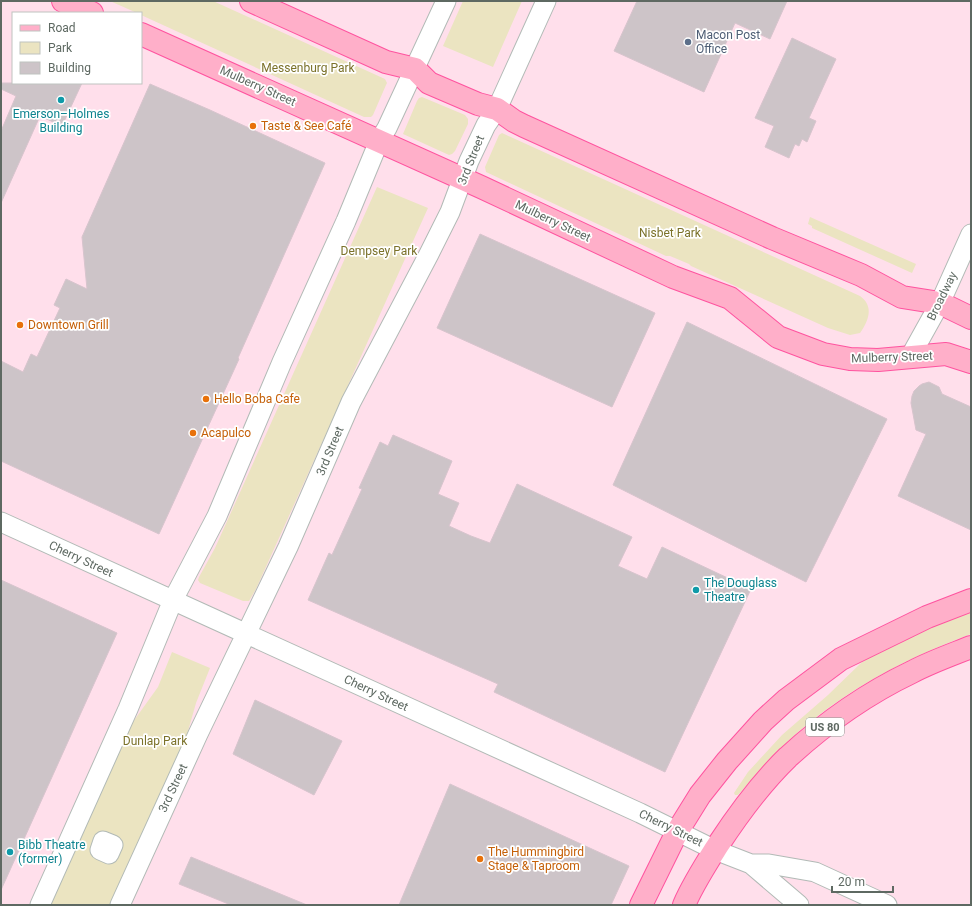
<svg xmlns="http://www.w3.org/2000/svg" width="972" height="906" font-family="Roboto,sans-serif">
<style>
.commercial{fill:#ffdfeb;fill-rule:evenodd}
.green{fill:#ebe4c1}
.building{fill:#cdc4c8;stroke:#d7c4cd}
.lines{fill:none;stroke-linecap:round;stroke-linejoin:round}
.minor-casing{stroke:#b2bab6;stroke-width:21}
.major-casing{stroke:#ff539f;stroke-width:24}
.minor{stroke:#fff;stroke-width:19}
.major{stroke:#ffafc9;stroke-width:22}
.service-dot{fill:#5c6f8a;stroke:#fff;stroke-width:1.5}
.culture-dot{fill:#0f9aa8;stroke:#fff;stroke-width:1.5}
.food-dot{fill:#e8710a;stroke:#fff;stroke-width:1.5}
.labels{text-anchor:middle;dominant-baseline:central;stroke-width:3.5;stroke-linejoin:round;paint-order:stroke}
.shield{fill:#fff;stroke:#8e9691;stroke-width:1}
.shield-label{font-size:11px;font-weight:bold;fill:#5e6962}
.service-label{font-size:12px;fill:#4e5e75;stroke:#fff;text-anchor:start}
.park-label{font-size:12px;fill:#7b722a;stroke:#fff}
.street-label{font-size:12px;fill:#5e6962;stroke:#fff}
.culture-label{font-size:12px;fill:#0d838f;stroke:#fff;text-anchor:start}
.food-label{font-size:12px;fill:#c56008;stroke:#fff;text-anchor:start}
</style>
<rect width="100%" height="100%" fill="#f2e7eb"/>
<path class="commercial" d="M 1,1 L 971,1 L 971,905 L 1,905 ZM 13,13 L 141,13 L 141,83 L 13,83 Z"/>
<path class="green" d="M 110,1 L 213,1 L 385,79 L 387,83 L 386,85 L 373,115 L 371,117 L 364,117 L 141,15 L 141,13 L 137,13 Z
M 463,1 L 522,1 L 493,67 L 443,46 Z
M 422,97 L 465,115 L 468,119 L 468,124 L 455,151 L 452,154 L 449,155 L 403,134 L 417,101 L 419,98 Z
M 502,133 L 860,296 C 874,306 869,320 860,333 L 850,335 L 828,328 L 691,266 L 689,264 L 670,256 L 666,256 L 486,172 L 485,167 L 499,135 Z
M 377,187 L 428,208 L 256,589 L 249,601 L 243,601 L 200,583 L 198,580 L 199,577 L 215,548 Z
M 810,217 L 916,264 L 912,273 L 812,228 L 812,226 L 808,224 Z
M 971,610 L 971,634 C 901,660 833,696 779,750 C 765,764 751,780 738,795 L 735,795 L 734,793 L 748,772 L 782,735 L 828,695 L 862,662 L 887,647 Z
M 172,652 L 210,668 L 196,703 L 182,752 L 112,905 L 50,905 L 75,851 L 130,726 L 158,687 Z"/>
<path class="building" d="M 637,1 L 787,1 L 770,39 L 735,23 L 704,92 L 614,51 Z
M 792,38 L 836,59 L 809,118 L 816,121 L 807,142 L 802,139 L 799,146 L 795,144 L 789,158 L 765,147 L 774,126 L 755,118 Z
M 1,83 L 82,83 L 62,126 L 40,116 L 1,203 L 1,131 L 16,96 L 1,89 Z
M 150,84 L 210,110 L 325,163 L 238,358 L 239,359 L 159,534 L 1,461 L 1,361 L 23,372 L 31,354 L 37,357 L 60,308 L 54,305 L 66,279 L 87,289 L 82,237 Z
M 480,234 L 655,313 L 612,407 L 437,328 Z
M 687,322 L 887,419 L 806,582 L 613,485 Z
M 929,382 L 939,387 L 942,394 L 971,407 L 971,530 L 898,496 L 926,434 L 916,430 L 911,403 L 912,396 L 914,391 L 919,386 L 922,384 Z
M 393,435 L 452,461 L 438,494 L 459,503 L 449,526 L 471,536 L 490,543 L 517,484 L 632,537 L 618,566 L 647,579 L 662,547 L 751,589 L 665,772 L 494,692 L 498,684 L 308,600 L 329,553 L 332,555 L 362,489 L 359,488 L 380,442 L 388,446 Z
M 1,580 L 117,633 L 1,890 Z
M 255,700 L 342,741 L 314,795 L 233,754 Z
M 450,784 L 629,866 L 611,905 L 399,905 Z
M 191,857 L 307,905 L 231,905 L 179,884 Z"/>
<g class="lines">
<g class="minor-casing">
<path id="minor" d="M 910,357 L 940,303 L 971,234
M 1,522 L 640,813 L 715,850 L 751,864 L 769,864 L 815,872 L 887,905
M 103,841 L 113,845 L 109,854 L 100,850 Z
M 751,864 L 799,905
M 40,905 L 128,709 L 173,600 L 217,516 L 282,362 L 346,221 L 379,141 L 387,128 L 446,1
M 120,905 L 198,734 L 288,547 L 351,402 L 429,254 L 450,212 L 469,161 L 486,125 L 497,109 L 546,1"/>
</g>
<g class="major-casing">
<path id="major" d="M 63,1 L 92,13
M 251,1 L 386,62 L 415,69 L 429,83 L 478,104 L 497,109 L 514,121 L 524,126 L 772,238 L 861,275 L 902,297 L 940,303 L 971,318
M 141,34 L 481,187 L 673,277 L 730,298 L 778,337 L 823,354 L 850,359 L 878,360 L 946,354 L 971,362
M 641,905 L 677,832 L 700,795 L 727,761 L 763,721 L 786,700 L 841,659 L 927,617 L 971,600
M 684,905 C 693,884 706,864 718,845 C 739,813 761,783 788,757 C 824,724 868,693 912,672 C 931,662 951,655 971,647"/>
</g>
<use href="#minor" class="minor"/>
<use href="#major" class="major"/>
</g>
<circle class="service-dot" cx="688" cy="42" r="4"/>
<g class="culture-dot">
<circle cx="61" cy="100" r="4"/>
<circle cx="696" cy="590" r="4"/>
<circle cx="10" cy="852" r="4"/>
</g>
<g class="food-dot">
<circle cx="253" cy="126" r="4"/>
<circle cx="20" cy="325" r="4"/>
<circle cx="206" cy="399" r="4"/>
<circle cx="193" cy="433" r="4"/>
<circle cx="480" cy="859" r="4"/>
</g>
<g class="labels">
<rect class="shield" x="806" y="718" width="38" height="18" rx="3"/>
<g class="shield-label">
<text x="825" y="727">US 80</text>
</g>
<g class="service-label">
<text x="696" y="35">Macon Post<tspan x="696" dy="14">Office</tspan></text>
</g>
<g class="park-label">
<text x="308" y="68">Messenburg Park</text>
<text x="670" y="233">Nisbet Park</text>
<text x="379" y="251">Dempsey Park</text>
<text x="155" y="741">Dunlap Park</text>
</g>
<g class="street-label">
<text transform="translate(258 86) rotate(24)">Mulberry Street</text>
<text transform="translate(471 160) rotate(-68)">3rd Street</text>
<text transform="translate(553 221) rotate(25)">Mulberry Street</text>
<text transform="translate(942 296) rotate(-64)">Broadway</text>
<text transform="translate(892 357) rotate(-2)">Mulberry Street</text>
<text transform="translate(330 451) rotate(-67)">3rd Street</text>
<text transform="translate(81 559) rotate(25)">Cherry Street</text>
<text transform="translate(376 693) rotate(25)">Cherry Street</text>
<text transform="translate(173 788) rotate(-65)">3rd Street</text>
<text transform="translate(671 828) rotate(26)">Cherry Street</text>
</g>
<g class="culture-label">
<text x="61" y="114" text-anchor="middle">Emerson–Holmes<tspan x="61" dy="14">Building</tspan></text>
<text x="704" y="583">The Douglass<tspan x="704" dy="14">Theatre</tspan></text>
<text x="18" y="845">Bibb Theatre<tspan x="18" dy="14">(former)</tspan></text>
</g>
<g class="food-label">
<text x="261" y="126">Taste &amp; See Café</text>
<text x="28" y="325">Downtown Grill</text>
<text x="214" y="399">Hello Boba Cafe</text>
<text x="201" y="433">Acapulco</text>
<text x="488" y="852">The Hummingbird<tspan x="488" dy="14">Stage &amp; Taproom</tspan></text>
</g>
</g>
<rect width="972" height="906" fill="none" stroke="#5e6962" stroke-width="4"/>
<rect x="12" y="12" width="130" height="72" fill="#ffffff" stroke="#bfc3c0"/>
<rect x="20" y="25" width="20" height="6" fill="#ffafc9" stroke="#bfc3c0"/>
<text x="48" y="32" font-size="12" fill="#5e6962">Road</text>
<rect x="20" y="42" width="20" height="12" fill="#ebe4c1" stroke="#bfc3c0"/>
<text x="48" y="52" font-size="12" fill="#5e6962">Park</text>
<rect x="20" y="62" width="20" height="12" fill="#cdc4c8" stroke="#bfc3c0"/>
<text x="48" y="72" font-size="12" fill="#5e6962">Building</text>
<path d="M832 886v6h61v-6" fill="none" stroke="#5e6962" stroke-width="2"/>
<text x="838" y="886" font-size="12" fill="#5e6962" stroke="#ffffff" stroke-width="3" paint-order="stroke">20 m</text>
</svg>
